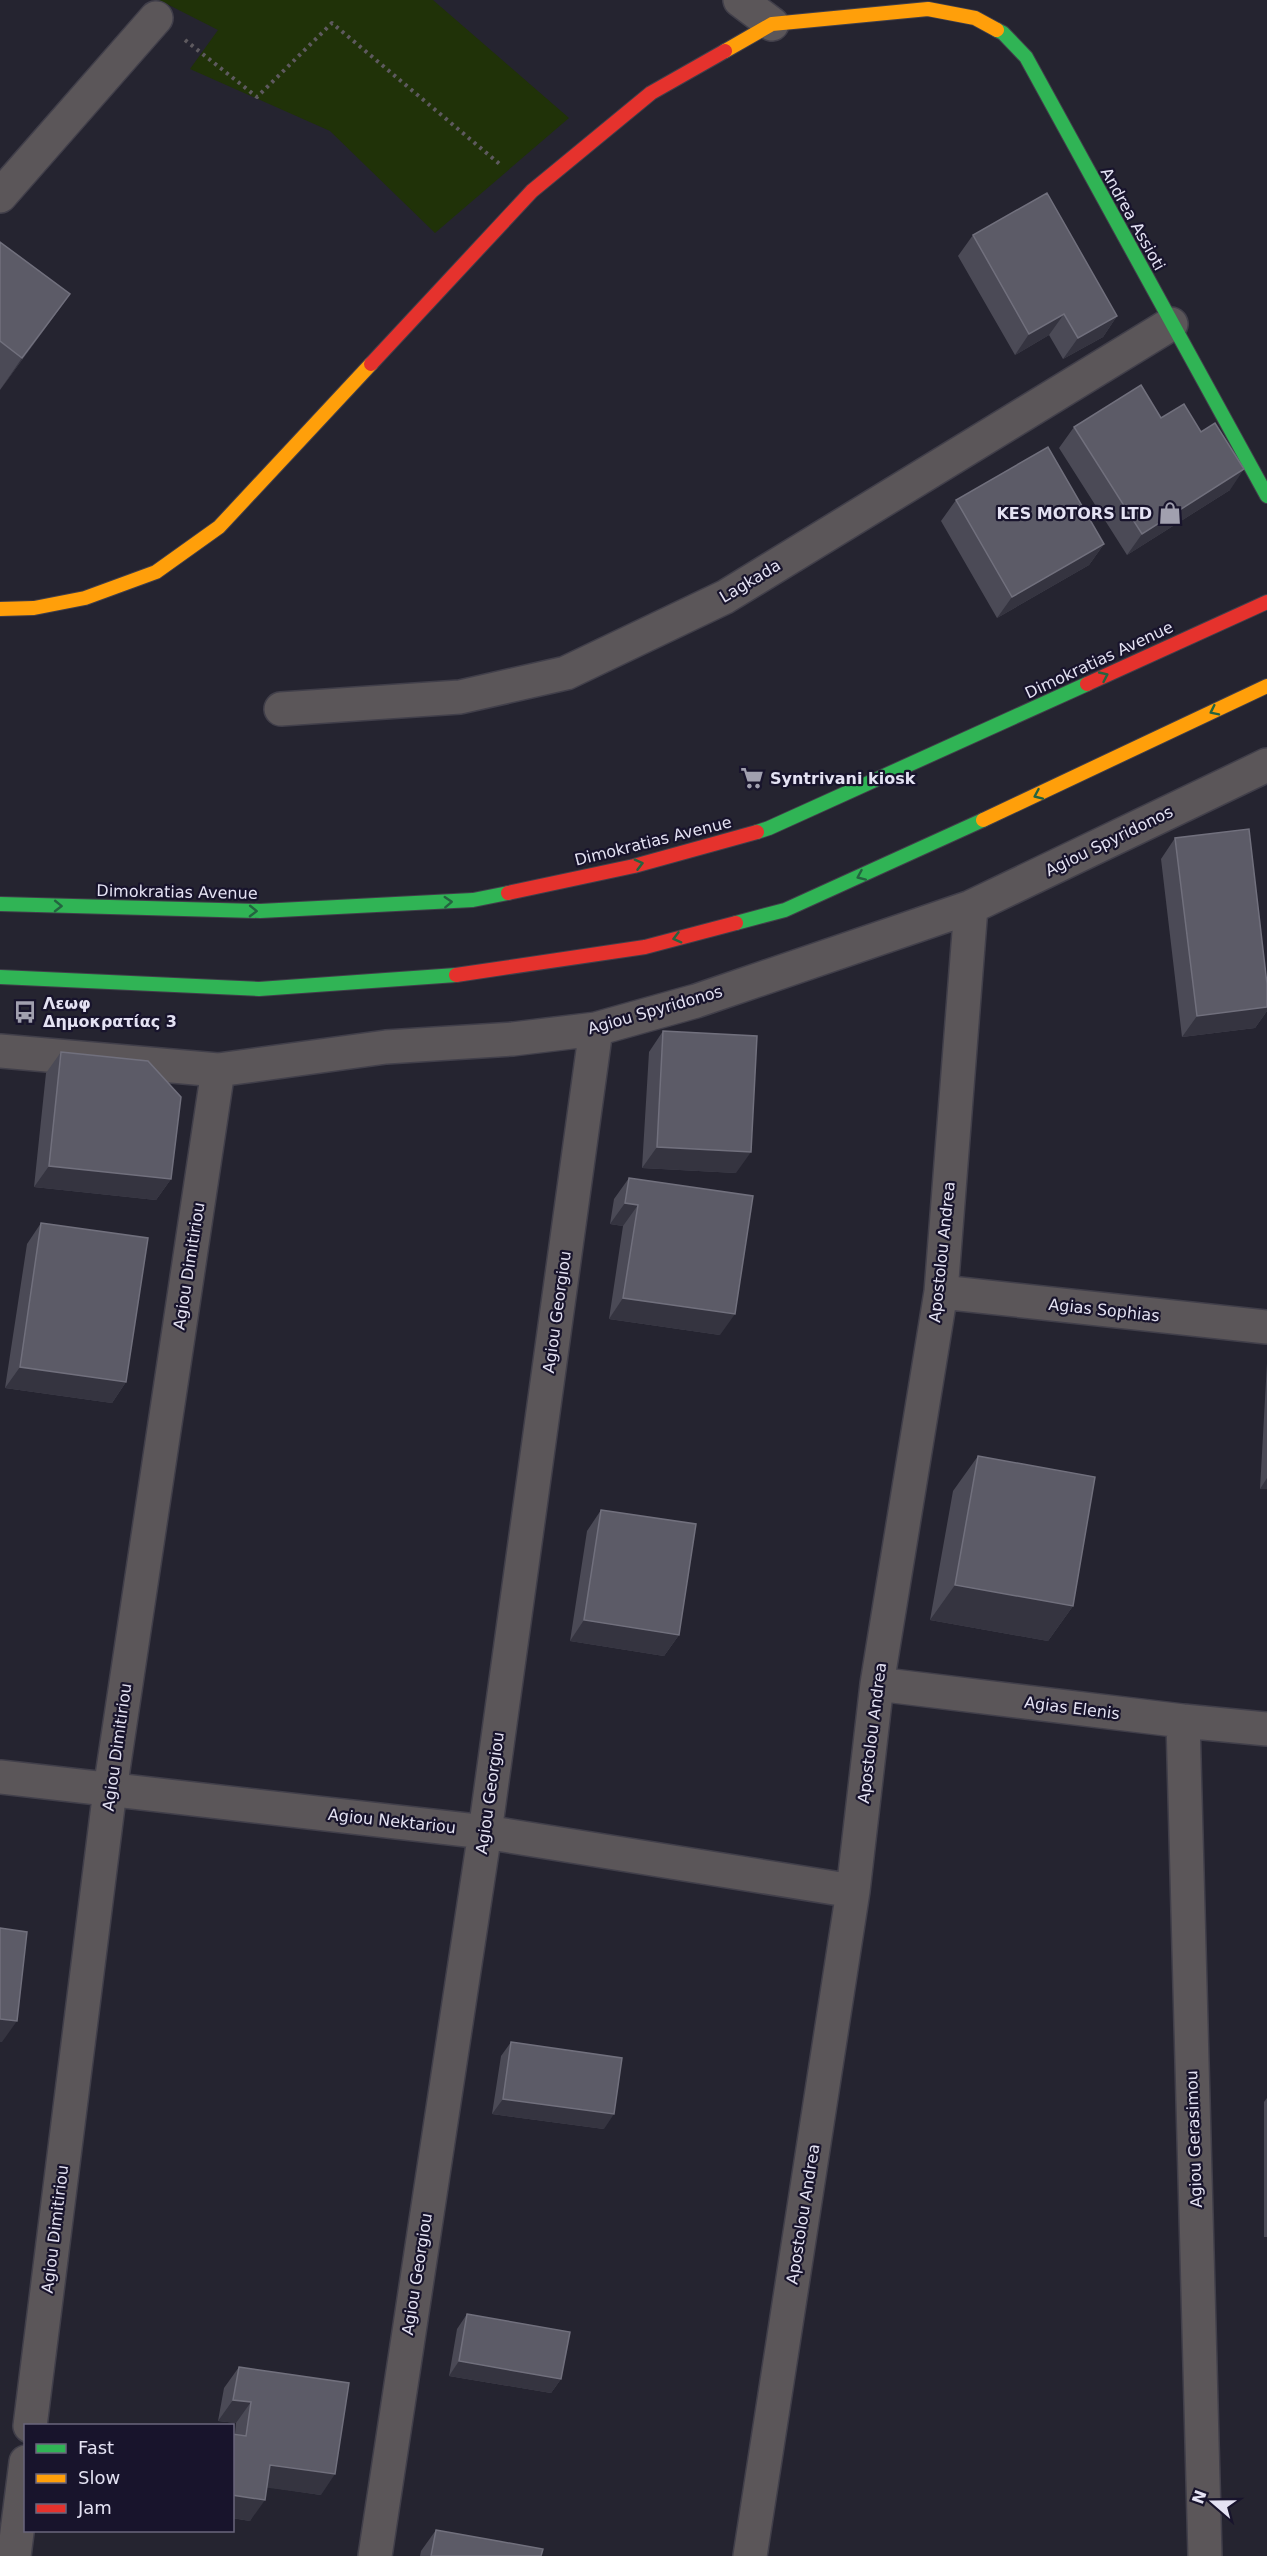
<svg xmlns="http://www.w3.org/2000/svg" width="1267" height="2556" font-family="'DejaVu Sans',sans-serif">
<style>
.green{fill:#203208}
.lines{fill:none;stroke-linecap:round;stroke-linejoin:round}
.street-casing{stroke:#413f4a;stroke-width:36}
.fast-casing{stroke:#413f4a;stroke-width:16}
.slow-casing{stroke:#413f4a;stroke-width:16}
.jam-casing{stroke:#413f4a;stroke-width:16}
.path{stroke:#5e5a5f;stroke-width:4;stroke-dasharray:3 4.5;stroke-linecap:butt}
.street{stroke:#5b5659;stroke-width:33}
.fast{stroke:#30b455;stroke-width:14}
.slow{stroke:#ff9f0a;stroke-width:14}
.jam{stroke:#e5322d;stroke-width:14}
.wall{fill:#4b4a56}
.shaded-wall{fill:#353440}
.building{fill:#5c5b67;stroke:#71707d;stroke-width:1.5}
.oneway{stroke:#246440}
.labels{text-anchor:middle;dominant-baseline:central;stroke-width:4.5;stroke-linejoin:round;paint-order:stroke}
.street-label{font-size:16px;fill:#e4e2f3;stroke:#18142c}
.poi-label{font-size:16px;font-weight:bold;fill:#e4e2f3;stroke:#18142c;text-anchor:start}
</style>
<rect width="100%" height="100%" fill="#252430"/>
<path class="green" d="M 159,0 L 433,0 L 569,118 L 435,233 L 330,131 L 190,69 L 218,30 Z"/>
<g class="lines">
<g class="street-casing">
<path id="street" d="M 740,0 L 772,24
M 0,196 L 156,18
M 281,709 L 460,697 L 566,673 L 725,597 L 1171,324
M 0,1051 L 218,1070 L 386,1047 L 513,1039 L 596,1029 L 696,1001 L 971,907 L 1267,765
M 941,1292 L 1267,1327
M 877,1684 L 1183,1721 L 1267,1729
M 1183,1721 L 1205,2556
M 0,1777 L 485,1832 L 853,1891
M 30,2426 L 110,1790 L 218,1070
M 14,2556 L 26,2462
M 375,2556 L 485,1832 L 596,1029
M 750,2556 L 853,1891 L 877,1684 L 941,1292 L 971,907"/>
</g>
<g class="fast-casing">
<path id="fast" d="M 997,30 L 1003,33 L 1026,57 L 1267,496
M 757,832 L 769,828 L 1087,684
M 0,904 L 260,911 L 473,900 L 508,893
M 736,923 L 785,910 L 983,820
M 0,977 L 259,989 L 456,975"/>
</g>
<g class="slow-casing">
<path id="slow" d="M 725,51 L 772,24 L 928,9 L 975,18 L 997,30
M 0,609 L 34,608 L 85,598 L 156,572 L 219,527 L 371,364
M 983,820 L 1267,686"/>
</g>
<g class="jam-casing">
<path id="jam" d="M 371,364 L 532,191 L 651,93 L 725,51
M 1087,684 L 1267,602
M 508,893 L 634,866 L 757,832
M 456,975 L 645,947 L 736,923"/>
</g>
<path class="path" d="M 185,40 L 257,97 L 332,23 L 502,166"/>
<use href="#street" class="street"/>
<use href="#fast" class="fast"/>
<use href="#slow" class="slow"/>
<use href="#jam" class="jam"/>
</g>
<path class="wall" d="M 973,235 L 1117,316 L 1103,337 L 1063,359 L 1049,335 L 1015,355 L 958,256 Z
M 0,242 L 70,294 L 0,390 Z
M 1074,427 L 1230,490 L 1127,555 L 1059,448 Z
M 956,500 L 1104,544 L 1089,565 L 997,618 L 941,521 Z
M 1175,838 L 1267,984 L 1267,1011 L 1255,1028 L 1182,1037 L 1161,859 Z
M 663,1031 L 736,1173 L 642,1168 L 649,1052 Z
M 61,1052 L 171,1179 L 156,1200 L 34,1187 L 46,1073 Z
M 629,1178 L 720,1335 L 609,1319 L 623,1226 L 610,1224 L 614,1199 Z
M 41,1223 L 126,1382 L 112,1403 L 5,1388 L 27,1244 Z
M 1267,1363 L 1267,1489 L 1260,1489 Z
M 978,1456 L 1073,1606 L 1048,1641 L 930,1620 L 953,1491 Z
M 601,1510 L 679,1635 L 664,1656 L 570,1641 L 587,1531 Z
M 511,2042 L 604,2129 L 492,2114 L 501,2056 Z
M 1267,2098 L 1267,2237 L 1264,2237 L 1264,2102 Z
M 467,2314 L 561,2379 L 551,2393 L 449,2376 L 457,2329 Z
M 239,2367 L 321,2495 L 267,2487 L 250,2521 L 232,2518 L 232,2434 L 235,2434 L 236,2423 L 218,2421 L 224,2388 Z
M 436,2530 L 541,2556 L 420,2556 L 421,2551 Z"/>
<path class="shaded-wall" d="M 70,294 L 45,329 L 0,390 L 22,358 Z
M 1064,314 L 1049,335 L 1015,355 L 1029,334 Z
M 1117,316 L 1103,337 L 1063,359 L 1078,338 Z
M 1244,469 L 1230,490 L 1127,555 L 1142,534 Z
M 1104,544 L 1089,565 L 997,618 L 1012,597 Z
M 1267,1007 L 1267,1011 L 1255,1028 L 1182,1037 L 1197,1016 Z
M 657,1147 L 751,1152 L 736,1173 L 642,1168 Z
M 49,1166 L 171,1179 L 156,1200 L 34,1187 Z
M 625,1203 L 638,1205 L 623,1226 L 610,1224 Z
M 623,1298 L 735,1314 L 720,1335 L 609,1319 Z
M 20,1367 L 126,1382 L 112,1403 L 5,1388 Z
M 1267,1478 L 1267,1489 L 1260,1489 Z
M 955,1585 L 1073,1606 L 1048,1641 L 930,1620 Z
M 584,1620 L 679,1635 L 664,1656 L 570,1641 Z
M 0,2019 L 17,2021 L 2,2042 L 0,2042 Z
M 503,2099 L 614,2114 L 604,2129 L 492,2114 Z
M 459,2361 L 561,2379 L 551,2393 L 449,2376 Z
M 233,2400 L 251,2402 L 236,2423 L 218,2421 Z
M 270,2465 L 335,2474 L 321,2495 L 255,2486 Z
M 232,2495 L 265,2500 L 250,2521 L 232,2518 Z"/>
<path class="building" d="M 1047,193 L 1117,316 L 1078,338 L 1064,314 L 1029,334 L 973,235 Z
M 0,242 L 70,294 L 22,358 L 0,341 Z
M 1141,385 L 1161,418 L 1184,404 L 1201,432 L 1215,423 L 1244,469 L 1142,534 L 1074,427 Z
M 1048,447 L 1104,544 L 1012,597 L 956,500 Z
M 1249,829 L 1267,984 L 1267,1007 L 1197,1016 L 1175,838 Z
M 663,1031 L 757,1036 L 751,1152 L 657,1147 Z
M 61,1052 L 148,1061 L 181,1097 L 171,1179 L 49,1166 Z
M 629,1178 L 753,1196 L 735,1314 L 623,1298 L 638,1205 L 625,1203 Z
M 41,1223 L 148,1238 L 126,1382 L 20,1367 Z
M 978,1456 L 1095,1477 L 1073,1606 L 955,1585 Z
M 601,1510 L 696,1524 L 679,1635 L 584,1620 Z
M 0,1928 L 27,1932 L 17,2021 L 0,2019 Z
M 511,2042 L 622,2058 L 614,2114 L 503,2099 Z
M 467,2314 L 570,2332 L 561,2379 L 459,2361 Z
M 239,2367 L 349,2383 L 335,2474 L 270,2465 L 265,2500 L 232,2495 L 232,2434 L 246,2436 L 251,2402 L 233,2400 Z
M 436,2530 L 543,2549 L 541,2556 L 431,2556 Z"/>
<defs><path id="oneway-chevron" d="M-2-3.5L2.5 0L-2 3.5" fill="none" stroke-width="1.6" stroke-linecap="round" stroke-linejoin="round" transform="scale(1.5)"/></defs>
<g class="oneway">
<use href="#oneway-chevron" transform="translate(1104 676) rotate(-25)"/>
<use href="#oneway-chevron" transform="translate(1214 711) rotate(154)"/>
<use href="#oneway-chevron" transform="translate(1038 795) rotate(156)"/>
<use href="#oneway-chevron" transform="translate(639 864) rotate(-15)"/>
<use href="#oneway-chevron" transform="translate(861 876) rotate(156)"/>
<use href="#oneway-chevron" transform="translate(448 902) rotate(-3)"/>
<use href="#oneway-chevron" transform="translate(58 906) rotate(1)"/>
<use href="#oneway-chevron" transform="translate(253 911) rotate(1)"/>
<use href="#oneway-chevron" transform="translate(677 938) rotate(165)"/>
</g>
<defs>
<g id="shop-bare" transform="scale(1.8)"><path d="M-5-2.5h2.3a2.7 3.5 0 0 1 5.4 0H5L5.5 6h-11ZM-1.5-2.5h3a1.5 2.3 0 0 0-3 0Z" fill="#a1a0af" stroke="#18142c" stroke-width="2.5" paint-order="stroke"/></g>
<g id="supermarket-bare" transform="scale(1.8)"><path d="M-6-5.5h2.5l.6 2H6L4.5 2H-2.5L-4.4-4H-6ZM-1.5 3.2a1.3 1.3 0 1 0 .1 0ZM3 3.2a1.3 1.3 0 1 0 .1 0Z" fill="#a1a0af" stroke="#18142c" stroke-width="2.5" paint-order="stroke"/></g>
<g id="bus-bare" transform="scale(1.8)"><path d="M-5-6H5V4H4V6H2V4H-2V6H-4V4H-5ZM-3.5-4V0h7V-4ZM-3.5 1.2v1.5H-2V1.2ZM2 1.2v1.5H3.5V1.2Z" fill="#a1a0af" stroke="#18142c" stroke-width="2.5" paint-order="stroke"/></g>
</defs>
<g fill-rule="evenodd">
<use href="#shop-bare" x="1170" y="513"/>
<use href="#supermarket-bare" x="752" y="778"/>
<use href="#bus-bare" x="25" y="1012"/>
</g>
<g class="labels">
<g class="street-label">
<text transform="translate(1133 219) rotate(61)">Andrea Assioti</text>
<text transform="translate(750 581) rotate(-31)">Lagkada</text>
<text transform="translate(1099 660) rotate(-25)">Dimokratias Avenue</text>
<text transform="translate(653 841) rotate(-14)">Dimokratias Avenue</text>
<text transform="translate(1109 841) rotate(-26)">Agiou Spyridonos</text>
<text transform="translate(177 892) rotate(1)">Dimokratias Avenue</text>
<text transform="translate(655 1010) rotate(-16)">Agiou Spyridonos</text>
<text transform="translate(942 1252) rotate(-84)">Apostolou Andrea</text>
<text transform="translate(189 1266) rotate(-81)">Agiou Dimitiriou</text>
<text transform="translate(1104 1310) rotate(6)">Agias Sophias</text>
<text transform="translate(557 1312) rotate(-82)">Agiou Georgiou</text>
<text transform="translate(1072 1708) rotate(7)">Agias Elenis</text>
<text transform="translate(872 1733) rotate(-83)">Apostolou Andrea</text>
<text transform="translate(117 1747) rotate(-82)">Agiou Dimitiriou</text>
<text transform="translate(490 1793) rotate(-82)">Agiou Georgiou</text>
<text transform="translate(392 1821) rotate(6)">Agiou Nektariou</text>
<text transform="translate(1194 2139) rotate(-92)">Agiou Gerasimou</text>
<text transform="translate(803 2214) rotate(-81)">Apostolou Andrea</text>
<text transform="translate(55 2229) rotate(-83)">Agiou Dimitiriou</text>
<text transform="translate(417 2274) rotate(-81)">Agiou Georgiou</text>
</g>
<g class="poi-label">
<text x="1152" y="513" text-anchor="end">KES MOTORS LTD</text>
<text x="770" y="778">Syntrivani kiosk</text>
<text x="43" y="1003">Λεωφ<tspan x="43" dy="18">Δημοκρατίας 3</tspan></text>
</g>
</g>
<rect x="24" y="2424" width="210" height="108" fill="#18142c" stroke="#6a667c" stroke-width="1.5"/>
<rect x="36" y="2444" width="30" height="9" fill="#30b455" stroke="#6a667c" stroke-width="1.5"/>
<text x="78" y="2454" font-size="18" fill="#e4e2f3">Fast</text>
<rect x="36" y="2474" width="30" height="9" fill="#ff9f0a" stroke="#6a667c" stroke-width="1.5"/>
<text x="78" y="2484" font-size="18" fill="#e4e2f3">Slow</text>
<rect x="36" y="2504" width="30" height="9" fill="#e5322d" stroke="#6a667c" stroke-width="1.5"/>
<text x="78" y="2514" font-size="18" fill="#e4e2f3">Jam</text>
<g transform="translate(1213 2502) rotate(290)" stroke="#18142c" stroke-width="4.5" paint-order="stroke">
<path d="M0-4.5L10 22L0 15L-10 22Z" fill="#e4e2f3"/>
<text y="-9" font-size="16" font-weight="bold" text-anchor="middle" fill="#e4e2f3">N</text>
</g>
</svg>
